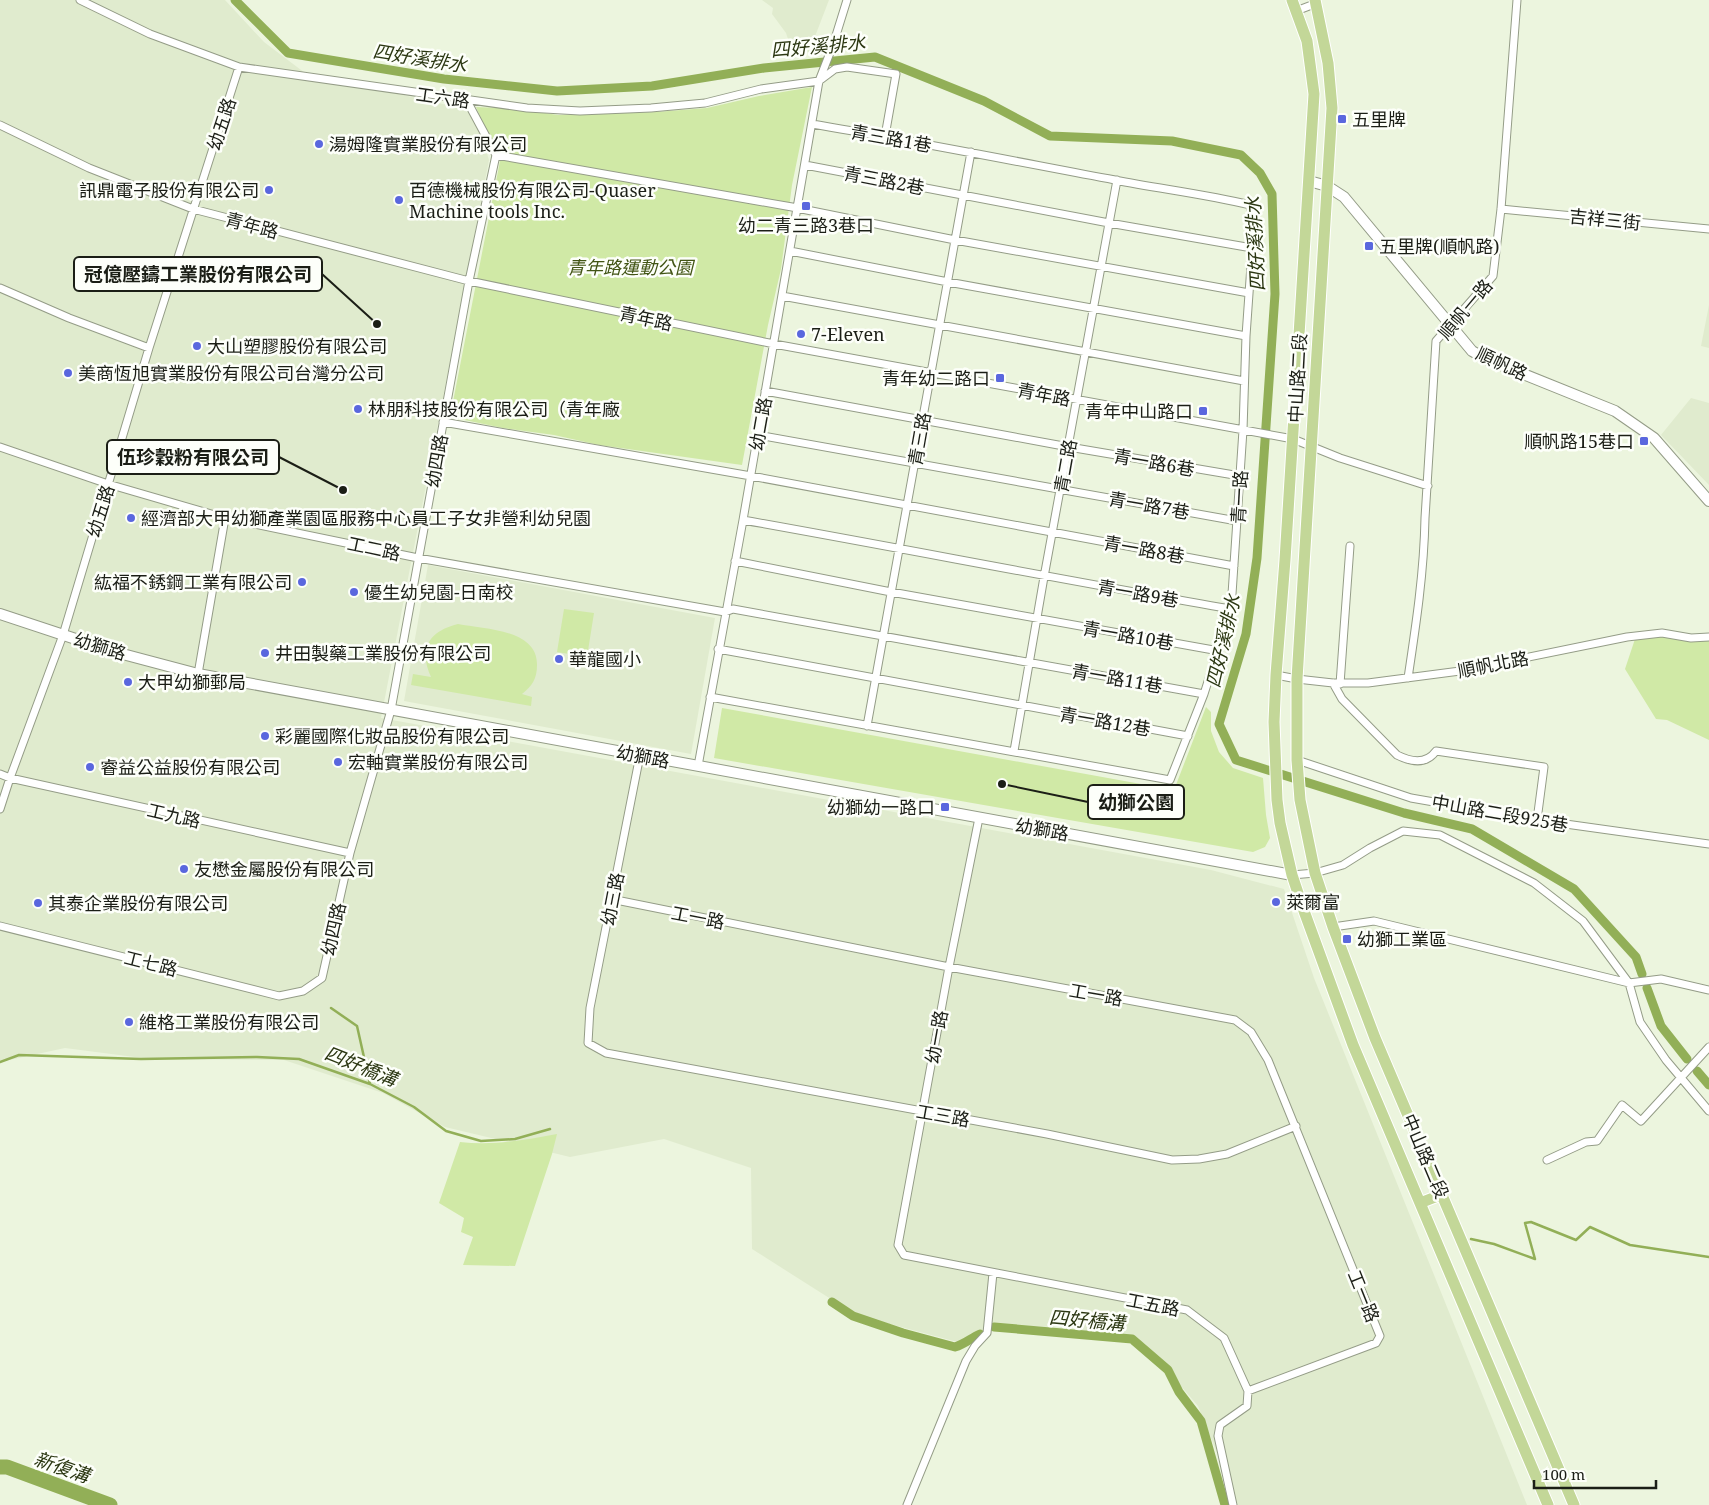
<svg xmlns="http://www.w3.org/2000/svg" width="1709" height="1505" font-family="'Noto Serif','Noto Sans TC',serif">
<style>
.built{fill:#e0ebce}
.green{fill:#d0e9a6}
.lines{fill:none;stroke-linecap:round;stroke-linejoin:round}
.stream{stroke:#92af57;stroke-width:2.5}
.canal{stroke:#92af57;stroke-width:9}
.river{stroke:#92af57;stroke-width:15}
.street-casing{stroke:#949c87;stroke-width:9}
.secondary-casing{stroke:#949c87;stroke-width:12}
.primary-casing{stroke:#fff;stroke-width:13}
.street{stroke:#fff;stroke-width:7}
.secondary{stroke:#fff;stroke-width:10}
.primary{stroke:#c3d798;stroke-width:11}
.poi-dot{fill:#5a67de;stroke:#fdfffa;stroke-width:2}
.labels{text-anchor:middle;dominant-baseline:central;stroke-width:5;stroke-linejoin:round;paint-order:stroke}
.street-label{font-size:18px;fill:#1b1e16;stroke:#fdfffa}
.poi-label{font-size:18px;fill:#1b1e16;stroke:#fdfffa;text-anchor:start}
.park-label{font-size:18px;font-style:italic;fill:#425515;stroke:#fdfffa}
.water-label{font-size:19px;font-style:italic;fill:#2b3712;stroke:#fdfffa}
.leader{fill:none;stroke:#1b1e16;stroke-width:2}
.callout-dot{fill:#1b1e16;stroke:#fdfffa;stroke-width:2}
.callout{fill:#fdfffa;stroke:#1b1e16;stroke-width:2}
.callout-label{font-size:19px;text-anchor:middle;font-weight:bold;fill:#1b1e16}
</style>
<rect width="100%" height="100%" fill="#ecf5de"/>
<path class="built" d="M 0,0 L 225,0 L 264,42 L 305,73 L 474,111 L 489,160 L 381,718 L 1211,870 L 1284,889 L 1314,978 L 1527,1505 L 1238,1505 L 1198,1406 L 1144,1343 L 1070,1328 L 994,1324 L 965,1344 L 856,1315 L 752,1249 L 751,1168 L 664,1139 L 570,1157 L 445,1127 L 383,1093 L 284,1060 L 150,1059 L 65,1048 L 0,1062 Z
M 762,0 L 829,0 L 809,52 L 792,51 L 786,33 L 772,14 L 773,8 Z
M 1709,305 L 1709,348 L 1701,346 Z
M 1691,398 L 1709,403 L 1709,485 L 1661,435 Z
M 428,565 L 715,618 L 691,754 L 404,701 Z"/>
<path class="green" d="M 812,87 L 792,185 L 781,269 L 768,325 L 742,465 L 599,445 L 554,435 L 503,428 L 450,417 L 500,161 L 476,107 L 519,109 L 558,115 L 656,112 L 707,108 L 759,96 Z
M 564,609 L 594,613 L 587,657 L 557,652 Z
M 458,624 C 483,629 538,629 537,665 C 537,679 532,686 522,694 L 532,697 L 531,706 L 411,685 L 413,674 L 431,677 C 418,649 429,631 458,624 Z
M 1661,636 L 1675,639 L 1709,641 L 1709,740 L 1667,720 L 1656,719 L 1625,669 L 1635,639 Z
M 1206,707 L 1211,712 L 1211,731 L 1219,752 L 1233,768 L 1263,778 L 1266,815 L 1270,838 L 1265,847 L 1253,852 L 714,758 L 722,708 L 1174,790 Z
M 557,1134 L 552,1154 L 515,1266 L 463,1265 L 473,1237 L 461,1232 L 464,1218 L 439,1203 L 460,1142 C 493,1146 524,1140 557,1134 Z"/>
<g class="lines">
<path class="stream" d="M 331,1008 L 357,1026 L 370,1084
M 0,1062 L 19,1055 L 141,1059 L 257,1057 L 299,1059 L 370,1084 L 414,1107 L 446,1131 L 481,1141 L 515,1139 L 550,1129
M 1471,1239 L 1494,1244 L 1535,1259 L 1525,1223 L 1531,1222 L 1576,1240 L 1590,1227 L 1630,1245 L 1709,1257"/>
<path class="canal" d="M 235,0 L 288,53 L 444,79 L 557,91 L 652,86 L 764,68 L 875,57 L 984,101 L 1050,136 L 1172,141 L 1241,155 L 1260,173 L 1272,194 L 1275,294 L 1257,558 L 1246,634 L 1219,724 L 1236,760 L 1404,813 L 1472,829 L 1574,889 L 1636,957 L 1642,974
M 1647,988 L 1661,1026 L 1687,1059
M 1697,1071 L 1709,1085
M 832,1302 L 853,1316 L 903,1333 L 955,1347 C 965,1344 971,1338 980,1334
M 994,1327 L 1132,1339 L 1168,1370 L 1179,1392 L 1201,1421 L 1225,1505"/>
<path class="river" d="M 0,1467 L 7,1467 L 110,1505"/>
<g class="street-casing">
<path id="street" d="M 80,0 L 150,34 L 239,67 L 527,108 L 580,111 L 651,108 L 705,103 L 761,89 L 819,81 L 835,69 L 847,67 L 896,74 L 885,136
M 1296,11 L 1317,3
M 0,125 L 89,168 L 193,209 L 469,281 L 774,344 L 1293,439 L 1340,458 L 1428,486
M 496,155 L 792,207 L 955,240 L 1249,293
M 805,165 L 1109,223 L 1252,248
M 1501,209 L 1709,229
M 790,251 L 948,282 L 1246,336
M 0,288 L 69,318 L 149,348
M 782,296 L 1244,381
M 765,391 L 1069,447 L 1240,476
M 443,422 L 751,476 L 1234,566
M 758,435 L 1237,521
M 0,447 L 108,484 L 225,518 L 418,558 L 725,612 L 733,609 L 1204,694
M 743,520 C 906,549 1068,581 1231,609
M 735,561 L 891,592 L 1219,651
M 718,649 L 1188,736
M 198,674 L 225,518
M 1276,675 L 1297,679 L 1333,683 L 1368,683 L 1460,671 L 1627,637 L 1662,633 L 1691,638 L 1709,637
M 1408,678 C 1416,625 1424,572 1425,518 L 1436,341 L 1493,276 L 1501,209 L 1517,0
M 1333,683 L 1342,699 L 1397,755 C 1411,762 1426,765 1436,751 L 1544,767 L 1537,820
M 1340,684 L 1350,546
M 710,697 L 1170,780 L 1204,694 L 1231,609 L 1243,430 L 1246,336 L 1254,223 L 1250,205 C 1205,194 1160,189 1115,180 C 1014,161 913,141 812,124
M 867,726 L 971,152
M 1014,751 L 1044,577 L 1117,180
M 640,755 L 590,1008 L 588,1043 L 606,1053 L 1047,1134 L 1172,1160 L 1199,1159 L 1227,1154 L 1296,1126
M 1297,760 L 1411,798 L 1537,820 L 1709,844
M 698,766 L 743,520 L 819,81 L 833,45 L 847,0
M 0,774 L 10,778 L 350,853
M 0,809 L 10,778 L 63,635 L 149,348 L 239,67
M 1292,875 L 1315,873 L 1343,865 L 1370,848 L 1403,831 L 1440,835 L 1534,883 L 1583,921 L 1629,983 L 1640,1022 L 1666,1060 L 1709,1111
M 611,899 L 949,967 L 1235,1020 L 1251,1032 L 1268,1060 L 1380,1336 L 1376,1343 L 1248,1391 L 1224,1338 L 1187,1310 L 904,1255 L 898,1245 L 949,967 L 979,818
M 0,926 L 279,996 L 303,991 L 322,978 L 350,853 L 391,710 L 469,281 L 496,155 L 467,101
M 1333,927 L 1374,921 L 1629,983 L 1661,979 L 1709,990
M 1547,1160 L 1586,1142 L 1597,1141 L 1622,1105 L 1641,1121 L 1709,1047
M 907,1505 L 966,1361 L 975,1346 L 987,1333 L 993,1273
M 1233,1505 L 1218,1436 L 1220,1425 L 1247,1406 L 1248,1391"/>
</g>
<g class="secondary-casing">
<path id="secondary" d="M 1309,181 L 1327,186 L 1344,197 L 1472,351 L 1486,359 L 1615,411 L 1654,438 L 1709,501
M 0,614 L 115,652 L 198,674 L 1292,875"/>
</g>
<g class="primary-casing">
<path id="primary" d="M 1292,0 L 1307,41 L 1314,94 L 1285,560 L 1276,675 L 1274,722 L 1277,800 L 1280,823 L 1292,875 L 1304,911 L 1353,1045 L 1548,1505
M 1315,0 L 1328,63 L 1332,108 L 1297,679 L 1297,760 L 1300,800 L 1315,873 L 1333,927 L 1375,1038 L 1574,1505
M 1420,1203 L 1443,1194"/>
</g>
<use href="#street" class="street"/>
<use href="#secondary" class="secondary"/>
<use href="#primary" class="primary"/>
</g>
<g class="poi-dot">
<rect x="1337" y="114" width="10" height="10" rx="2.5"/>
<circle cx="319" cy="144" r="5"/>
<circle cx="269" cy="190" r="5"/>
<circle cx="399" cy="200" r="5"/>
<rect x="801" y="201" width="10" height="10" rx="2.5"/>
<rect x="1364" y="241" width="10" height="10" rx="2.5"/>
<circle cx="801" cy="334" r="5"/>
<circle cx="197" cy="346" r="5"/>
<circle cx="68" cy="373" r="5"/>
<rect x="995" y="373" width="10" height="10" rx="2.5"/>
<circle cx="358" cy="409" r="5"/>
<rect x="1198" y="406" width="10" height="10" rx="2.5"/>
<rect x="1639" y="436" width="10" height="10" rx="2.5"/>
<circle cx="131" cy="518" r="5"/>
<circle cx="302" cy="582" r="5"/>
<circle cx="354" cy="592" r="5"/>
<circle cx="265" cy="653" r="5"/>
<circle cx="559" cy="659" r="5"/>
<circle cx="128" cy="682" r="5"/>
<circle cx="265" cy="736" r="5"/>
<circle cx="338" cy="762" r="5"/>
<circle cx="90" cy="767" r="5"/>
<rect x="940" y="802" width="10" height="10" rx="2.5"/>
<circle cx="184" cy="869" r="5"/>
<circle cx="1276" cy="902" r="5"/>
<circle cx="38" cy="903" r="5"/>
<rect x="1342" y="934" width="10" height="10" rx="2.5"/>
<circle cx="129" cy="1022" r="5"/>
</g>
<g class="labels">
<g class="street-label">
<text transform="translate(443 97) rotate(8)">工六路</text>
<text transform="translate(221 124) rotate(-72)">幼五路</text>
<text transform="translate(891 138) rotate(10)">青三路1巷</text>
<text transform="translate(884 180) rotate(11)">青三路2巷</text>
<text transform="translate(1605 219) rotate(6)">吉祥三街</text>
<text transform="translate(252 225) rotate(15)">青年路</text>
<text transform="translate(1465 309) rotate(-50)">順帆一路</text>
<text transform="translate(646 318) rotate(12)">青年路</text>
<text transform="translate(1502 363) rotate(25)">順帆路</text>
<text transform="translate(1297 378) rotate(-87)">中山路二段</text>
<text transform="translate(1044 394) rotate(11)">青年路</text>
<text transform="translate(760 424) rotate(-80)">幼二路</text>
<text transform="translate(919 439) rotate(-80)">青三路</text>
<text transform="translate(436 461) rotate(-80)">幼四路</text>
<text transform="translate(1154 462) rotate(10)">青一路6巷</text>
<text transform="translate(1065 466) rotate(-80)">青二路</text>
<text transform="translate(1239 497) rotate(-87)">青一路</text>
<text transform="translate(1149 505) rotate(10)">青一路7巷</text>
<text transform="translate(100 511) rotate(-73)">幼五路</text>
<text transform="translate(374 548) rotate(12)">工二路</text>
<text transform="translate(1144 549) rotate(10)">青一路8巷</text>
<text transform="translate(1138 593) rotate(10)">青一路9巷</text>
<text transform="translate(1128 635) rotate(10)">青一路10巷</text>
<text transform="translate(100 646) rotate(17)">幼獅路</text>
<text transform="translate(1493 664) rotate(-11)">順帆北路</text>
<text transform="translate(1117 678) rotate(10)">青一路11巷</text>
<text transform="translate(1105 721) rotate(10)">青一路12巷</text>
<text transform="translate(643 756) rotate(11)">幼獅路</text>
<text transform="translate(1500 813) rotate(10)">中山路二段925巷</text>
<text transform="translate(174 815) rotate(13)">工九路</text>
<text transform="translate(1042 829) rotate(10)">幼獅路</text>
<text transform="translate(612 899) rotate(-79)">幼三路</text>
<text transform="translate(698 917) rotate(11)">工一路</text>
<text transform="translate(333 929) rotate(-77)">幼四路</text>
<text transform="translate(151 963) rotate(14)">工七路</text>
<text transform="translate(1096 994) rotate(10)">工一路</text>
<text transform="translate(936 1037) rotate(-80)">幼一路</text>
<text transform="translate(943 1115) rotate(10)">工三路</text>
<text transform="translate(1426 1156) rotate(67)">中山路二段</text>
<text transform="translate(1364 1296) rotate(68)">工一路</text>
<text transform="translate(1153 1304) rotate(11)">工五路</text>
</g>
<g class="poi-label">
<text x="1352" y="119">五里牌</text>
<text x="329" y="144">湯姆隆實業股份有限公司</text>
<text x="259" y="190" text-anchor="end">訊鼎電子股份有限公司</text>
<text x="409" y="190">百德機械股份有限公司-Quaser<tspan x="409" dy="21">Machine tools Inc.</tspan></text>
<text x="806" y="225" text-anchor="middle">幼二青三路3巷口</text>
<text x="1379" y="246">五里牌(順帆路)</text>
<text x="811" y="334">7-Eleven</text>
<text x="207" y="346">大山塑膠股份有限公司</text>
<text x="78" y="373">美商恆旭實業股份有限公司台灣分公司</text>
<text x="990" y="378" text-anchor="end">青年幼二路口</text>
<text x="368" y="409">林朋科技股份有限公司（青年廠</text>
<text x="1193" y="411" text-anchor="end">青年中山路口</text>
<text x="1634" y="441" text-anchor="end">順帆路15巷口</text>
<text x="141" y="518">經濟部大甲幼獅產業園區服務中心員工子女非營利幼兒園</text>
<text x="292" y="582" text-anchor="end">紘福不銹鋼工業有限公司</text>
<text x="364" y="592">優生幼兒園-日南校</text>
<text x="275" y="653">井田製藥工業股份有限公司</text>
<text x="569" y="659">華龍國小</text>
<text x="138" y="682">大甲幼獅郵局</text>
<text x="275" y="736">彩麗國際化妝品股份有限公司</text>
<text x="348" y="762">宏軸實業股份有限公司</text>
<text x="100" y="767">睿益公益股份有限公司</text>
<text x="935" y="807" text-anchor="end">幼獅幼一路口</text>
<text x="194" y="869">友懋金屬股份有限公司</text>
<text x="1286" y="902">萊爾富</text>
<text x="48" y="903">其泰企業股份有限公司</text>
<text x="1357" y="939">幼獅工業區</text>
<text x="139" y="1022">維格工業股份有限公司</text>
</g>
<g class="park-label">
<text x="630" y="267">青年路運動公園</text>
</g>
<g class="water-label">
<text transform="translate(818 46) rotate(-5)">四好溪排水</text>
<text transform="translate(420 58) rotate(9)">四好溪排水</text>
<text transform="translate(1255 244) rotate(-93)">四好溪排水</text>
<text transform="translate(1223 641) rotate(-77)">四好溪排水</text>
<text transform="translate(361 1066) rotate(22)">四好橋溝</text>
<text transform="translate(1087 1320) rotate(5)">四好橋溝</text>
<text transform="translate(62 1467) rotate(19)">新復溝</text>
</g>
</g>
<path class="leader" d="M377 324L322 274M343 490L279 457M1002 784L1088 802"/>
<g class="callout-dot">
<circle cx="377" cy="324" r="5"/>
<circle cx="343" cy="490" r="5"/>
<circle cx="1002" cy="784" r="5"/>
</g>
<g class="callout">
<rect x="74" y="257" width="248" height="34" rx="5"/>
<rect x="107" y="440" width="172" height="34" rx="5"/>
<rect x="1088" y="785" width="96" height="34" rx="5"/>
</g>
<g class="callout-label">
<text x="198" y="281">冠億壓鑄工業股份有限公司</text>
<text x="193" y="464">伍珍穀粉有限公司</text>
<text x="1136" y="809">幼獅公園</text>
</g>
<path d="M1534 1480v8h122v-8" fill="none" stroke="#1b1e16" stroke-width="2.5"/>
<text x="1542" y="1480" font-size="15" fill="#1b1e16" stroke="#fdfffa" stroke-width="4" paint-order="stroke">100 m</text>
</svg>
